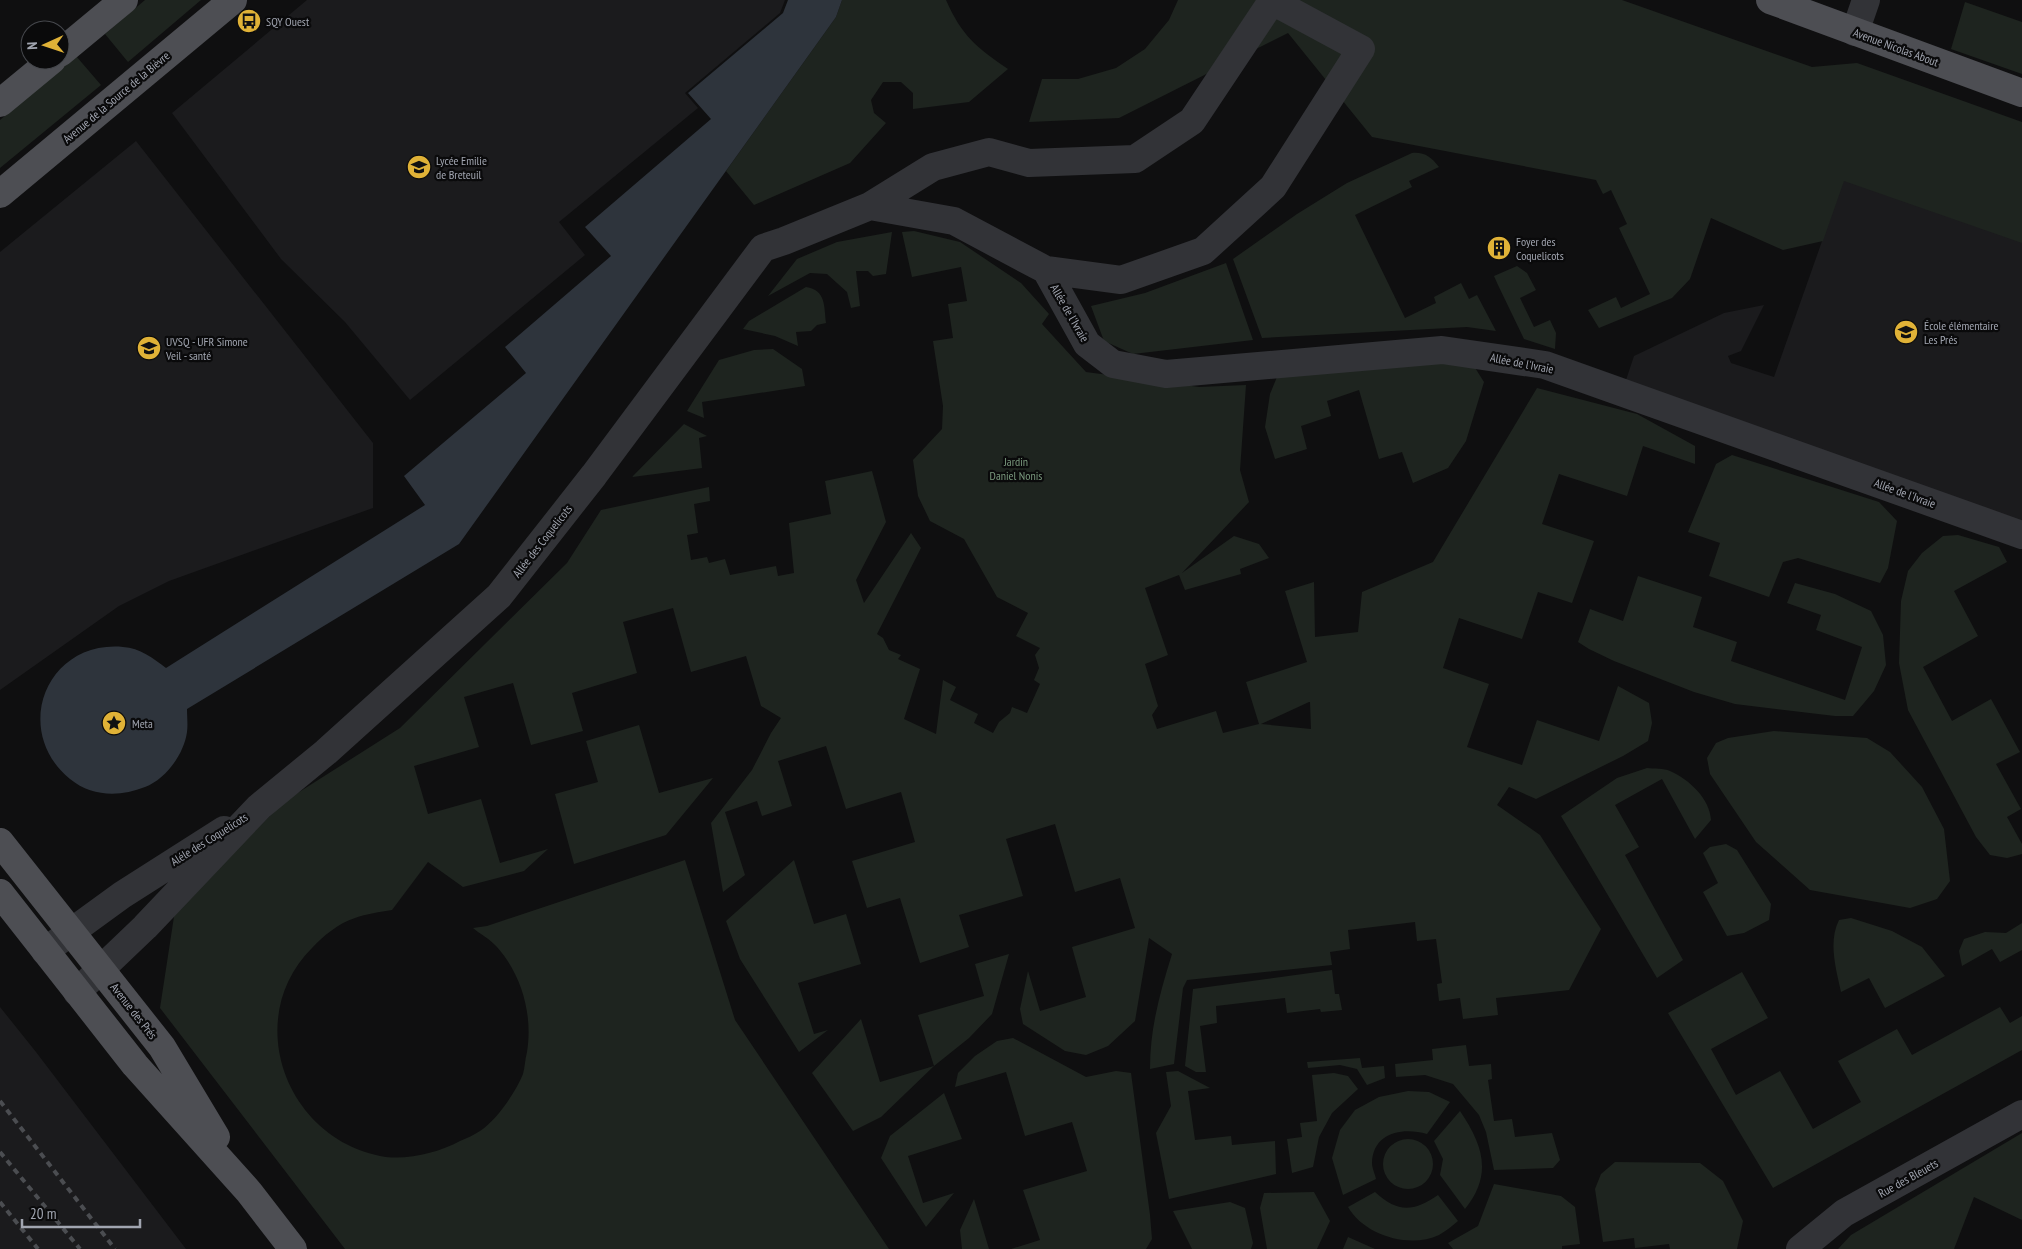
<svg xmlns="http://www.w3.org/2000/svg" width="2022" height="1249" font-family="'PT Sans Narrow',sans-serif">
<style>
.built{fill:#1b1b1d}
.green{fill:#1e241f;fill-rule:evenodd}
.water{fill:#2e343c}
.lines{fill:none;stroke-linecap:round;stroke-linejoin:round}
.minor{stroke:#323337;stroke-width:28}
.major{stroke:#4d4e53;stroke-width:28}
.rail{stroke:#4b4d51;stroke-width:4;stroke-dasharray:6 5;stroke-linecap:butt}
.labels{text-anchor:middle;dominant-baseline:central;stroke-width:4.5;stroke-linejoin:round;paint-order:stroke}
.poi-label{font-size:12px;fill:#a1a5b0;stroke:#0a0a0b;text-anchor:start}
.street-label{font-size:12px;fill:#a1a5b0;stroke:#0a0a0b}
.park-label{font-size:12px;fill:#7a997e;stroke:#0a0a0b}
</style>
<rect width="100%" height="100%" fill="#0f0f10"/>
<path class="built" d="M 307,0 L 785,0 L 780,13 L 685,93 L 698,108 L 559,222 L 585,255 L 410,400 L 345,322 L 281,259 L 172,113 Z
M 136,141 L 373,443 L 373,508 L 169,581 L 119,606 L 0,690 L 0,252 Z
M 1856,145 L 2022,202 L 2022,526 L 1625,383 L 1634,356 L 1724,313 L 1764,305 L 1741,351 L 1728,356 L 1731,363 L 1774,377 Z
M 0,1007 L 36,1052 L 186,1249 L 0,1249 Z"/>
<path class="green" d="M 145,0 L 201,0 L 128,62 L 105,34 Z
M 842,0 L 946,0 C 962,36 976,47 1008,69 L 969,102 L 913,109 L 913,93 L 901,82 L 883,82 L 871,100 L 874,113 L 886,123 L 850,163 L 754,205 L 726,171 L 836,17 Z
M 1178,0 L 1622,0 L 1812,67 L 1857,63 L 2022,122 L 2022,243 L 1844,181 L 1823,241 L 1783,250 L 1711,218 L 1690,279 L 1672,298 L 1599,328 L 1588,310 L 1616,297 L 1621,308 L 1650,294 L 1619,228 L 1627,224 L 1611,190 L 1603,194 L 1596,180 L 1372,137 L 1288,33 L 1119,118 L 1029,122 L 1042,79 L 1078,79 L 1116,68 L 1145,49 L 1169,20 Z
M 1965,2 L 2022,22 L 2022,74 L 1951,49 Z
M 76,56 L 101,85 L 0,168 L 0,120 Z
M 1412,153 C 1425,152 1431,157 1439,167 L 1409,181 L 1412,187 L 1355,215 L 1405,318 L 1436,303 L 1434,297 L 1461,283 L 1469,299 L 1477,295 L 1496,331 L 1467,327 L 1262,338 L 1233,259 L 1297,214 L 1347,183 Z
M 914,231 L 960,242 L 1021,283 L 1049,314 L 1042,324 L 1086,372 L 1199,387 L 1246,385 L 1240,470 L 1249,502 L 1182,573 L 1234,536 L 1259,544 L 1269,558 L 1240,569 L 1241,574 L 1185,590 L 1179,575 L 1145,588 L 1168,655 L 1145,664 L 1158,706 L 1152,715 L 1157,729 L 1216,711 L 1223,733 L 1259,724 L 1246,682 L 1307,662 L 1285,591 L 1314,582 L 1315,637 L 1358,632 L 1362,592 L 1433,562 L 1537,388 L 1637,414 L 1695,446 L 1695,464 L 1643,446 L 1627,496 L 1559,474 L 1542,524 L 1594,541 L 1572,603 L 1538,592 L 1522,639 L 1459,618 L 1443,668 L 1489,684 L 1467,747 L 1522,765 L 1537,720 L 1599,741 L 1618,686 L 1649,703 L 1652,723 L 1648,741 L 1623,756 L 1536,799 L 1509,787 L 1497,805 L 1540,835 L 1601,929 L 1569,990 L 1496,998 L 1498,1015 L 1463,1019 L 1460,998 L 1439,1001 L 1437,984 L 1442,983 L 1436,939 L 1417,941 L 1415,922 L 1348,930 L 1350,949 L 1330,952 L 1332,965 L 1187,980 L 1183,988 L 1174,1064 L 1150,1069 C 1150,1027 1160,993 1172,954 L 1149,938 L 1135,1021 L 1108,1046 L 1086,1055 L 1065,1051 L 1023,1024 L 1020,1009 L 1028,971 L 1040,1011 L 1086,997 L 1072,947 L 1135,928 L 1120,878 L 1075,892 L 1055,824 L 1006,839 L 1023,896 L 959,915 L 969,947 L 920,963 L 900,898 L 867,908 L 852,861 L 915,842 L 901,792 L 846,809 L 826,746 L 778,761 L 792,806 L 762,816 L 757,801 L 725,812 L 745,875 L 723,892 L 711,823 L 752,770 L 771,733 L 781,718 L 761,706 L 746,656 L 691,672 L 673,608 L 623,622 L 637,673 L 572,693 L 583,731 L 531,745 L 513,683 L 464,697 L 479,747 L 414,766 L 428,814 L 481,799 L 500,863 L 548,849 L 524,871 L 463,887 L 428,862 L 392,910 C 380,912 366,914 355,918 C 339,923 323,936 312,948 C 242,1018 285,1137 380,1156 C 405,1161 438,1153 460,1141 C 467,1138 474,1135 480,1131 C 497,1120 515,1093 523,1074 C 525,1067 525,1059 527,1052 C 533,1015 522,975 497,947 C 490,939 480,934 473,928 L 487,926 L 685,860 L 735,1020 L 889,1249 L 345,1249 L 160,1008 L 175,910 L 285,801 L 400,728 L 567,563 L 601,510 L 709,487 L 710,501 L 694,504 L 698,533 L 687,535 L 691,560 L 707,557 L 709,563 L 725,559 L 730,575 L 776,566 L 778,576 L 794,573 L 789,523 L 831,514 L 825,481 L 872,471 L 886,522 L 856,580 L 864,603 L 911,533 L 921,548 L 877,634 L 883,638 L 889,650 L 901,655 L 898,659 L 920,669 L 904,719 L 936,734 L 943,680 L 956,687 L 950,700 L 978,714 L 974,723 L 993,733 L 999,722 L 1010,713 L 1012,707 L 1027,713 L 1040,684 L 1034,680 L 1039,668 L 1035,655 L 1040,648 L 1016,636 L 1028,613 L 997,597 L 964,539 L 930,521 L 918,496 L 913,460 L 942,429 L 943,406 L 933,341 L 953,338 L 948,304 L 967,301 L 961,267 L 912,277 L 902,232 ZM 1310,702 L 1311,729 L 1261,724 L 1309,702 Z
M 892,232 L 886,274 L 873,276 L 868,271 L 856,271 L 860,306 L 851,308 L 847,292 L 827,274 L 810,273 L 768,296 L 797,259 L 837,242 Z
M 1226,263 L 1253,340 L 1133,354 L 1104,341 L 1091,306 L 1145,293 Z
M 1517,266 L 1527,273 L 1536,290 L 1520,298 L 1534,327 L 1550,320 L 1556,333 L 1555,349 L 1524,339 L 1498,285 L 1494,276 Z
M 806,287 C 826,290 824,306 826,323 L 817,325 L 811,331 L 796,332 L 798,346 L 775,336 L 743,329 L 749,321 Z
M 773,349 L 802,369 L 805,386 L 702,402 L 704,418 L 687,411 L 719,360 L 754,350 Z
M 1472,363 L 1484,382 L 1466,441 L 1448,468 L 1413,483 L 1402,452 L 1379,459 L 1359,390 L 1327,401 L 1331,416 L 1301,426 L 1307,449 L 1275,459 L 1265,427 L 1270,394 L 1279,372 L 1389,364 Z
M 684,424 L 707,436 L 699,438 L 702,468 L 632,477 Z
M 1732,455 L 1879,502 L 1897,521 L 1888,568 L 1880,583 L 1798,558 L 1783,562 L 1769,597 L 1709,576 L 1720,543 L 1688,532 L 1716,464 Z
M 1958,535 L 1999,547 L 2007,562 L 1954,591 L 1978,636 L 1923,667 L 1952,721 L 1991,699 L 2020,752 L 1996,764 L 2021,809 L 2007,817 L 2022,844 L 2022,854 L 2007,858 L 1990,855 L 1976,837 L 1908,710 L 1899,663 L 1901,601 L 1908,571 L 1922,553 L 1943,536 Z
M 1638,576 L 1702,597 L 1693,627 L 1737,642 L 1731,661 L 1845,700 L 1862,647 L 1816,630 L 1821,615 L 1787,603 L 1795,583 L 1835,594 L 1871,611 L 1883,635 L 1886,665 L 1874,691 L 1853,716 L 1835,716 L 1735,704 L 1694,692 L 1614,661 L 1589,649 L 1578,642 L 1590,609 L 1623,621 Z
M 639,725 L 659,793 L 713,778 L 666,835 L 574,864 L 555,794 L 598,782 L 586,741 Z
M 1774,731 L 1867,738 L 1890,752 L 1922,787 L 1944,829 L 1950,881 L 1937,899 L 1910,908 L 1810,890 L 1756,842 L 1710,774 L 1707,758 L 1716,743 L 1728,738 Z
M 1647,768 C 1654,769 1664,768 1670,771 C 1690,780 1710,799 1711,820 L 1695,839 L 1662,779 L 1615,805 L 1639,847 L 1625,855 L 1683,960 L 1657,978 L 1561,816 L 1617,778 Z
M 1726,844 L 1737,850 L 1771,904 L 1769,920 L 1744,933 L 1727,936 L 1703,892 L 1718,883 L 1703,853 L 1710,847 Z
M 794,860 L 814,924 L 846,914 L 861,964 L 798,983 L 814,1034 L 828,1030 L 799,1052 L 740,959 L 726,921 Z
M 1851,918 L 1892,931 L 1922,947 L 1945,976 L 1885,1008 L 1869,978 L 1841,992 C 1836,969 1828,942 1839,920 Z
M 2022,923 L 2022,950 L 2000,962 L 1992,949 L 1962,966 L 1959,951 L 1964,939 L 1985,932 L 2006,933 Z
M 1009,954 L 992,1014 L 969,1038 L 934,1066 L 881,1117 L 853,1131 L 812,1073 L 861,1019 L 880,1082 L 934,1066 L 918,1015 L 984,996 L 975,964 Z
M 1332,970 L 1335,994 L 1339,994 L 1342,1010 L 1321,1012 L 1320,1009 L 1287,1013 L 1285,998 L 1216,1006 L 1217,1023 L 1200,1026 L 1206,1072 L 1196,1072 L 1185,1066 L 1193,989 Z
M 1742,972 L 1768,1018 L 1711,1049 L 1736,1095 L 1780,1071 L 1813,1129 L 1861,1102 L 1838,1061 L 1897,1029 L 1912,1055 L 2000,1007 L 2010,1023 L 2022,1016 L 2022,1050 L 1773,1188 L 1668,1013 Z
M 1013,1038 L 1086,1077 L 1116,1071 L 1131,1073 L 1150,1215 L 1152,1239 L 1146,1249 L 1011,1249 L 1040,1240 L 1023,1190 L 1087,1171 L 1072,1122 L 1025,1136 L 1006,1072 L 955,1087 L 958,1073 L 975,1056 L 997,1041 Z
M 1466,1045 L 1469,1066 L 1491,1064 L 1492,1079 L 1488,1080 L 1494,1121 L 1512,1119 L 1515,1137 L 1552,1133 L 1560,1160 L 1553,1168 L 1494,1170 L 1486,1132 L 1479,1115 L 1453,1084 L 1425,1075 L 1396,1077 L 1395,1064 L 1433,1060 L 1432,1049 Z
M 1360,1058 L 1362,1068 L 1384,1066 L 1385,1078 L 1367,1085 L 1357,1069 L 1340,1065 L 1308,1068 L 1307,1062 Z
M 1178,1071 L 1210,1088 L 1188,1091 L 1195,1140 L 1231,1136 L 1232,1145 L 1275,1141 L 1276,1174 L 1169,1199 L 1156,1133 L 1171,1106 L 1166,1072 Z
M 1334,1073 L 1348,1076 L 1358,1089 L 1332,1113 L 1319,1137 L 1313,1167 L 1292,1173 L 1287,1139 L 1302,1137 L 1300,1123 L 1317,1121 L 1312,1075 Z
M 1408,1091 L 1429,1092 L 1450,1102 L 1427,1134 C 1403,1127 1373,1132 1372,1163 C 1372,1168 1375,1174 1376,1179 L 1343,1195 L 1332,1158 L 1340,1130 L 1355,1110 L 1379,1097 Z
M 944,1093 L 962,1139 L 908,1156 L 923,1203 L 954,1193 L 926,1227 L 881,1158 L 890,1136 Z
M 1460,1111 C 1483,1145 1493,1174 1465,1209 L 1440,1175 L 1443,1159 L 1434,1141 Z
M 2022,1133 L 2022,1220 L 1974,1197 L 1954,1249 L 1838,1249 L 1851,1235 Z
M1383 1164a25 25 0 1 1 50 0a25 25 0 1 1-50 0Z
M 1615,1162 L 1700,1163 L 1723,1181 L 1743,1221 L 1737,1249 L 1670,1249 L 1669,1244 L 1635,1248 L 1634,1238 L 1603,1242 L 1595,1189 L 1601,1174 Z
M 1494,1184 L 1561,1196 L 1575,1207 L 1580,1244 L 1562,1246 L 1562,1249 L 1453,1249 L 1448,1243 L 1478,1226 Z
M 1314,1192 L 1330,1221 L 1317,1249 L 1267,1249 L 1260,1208 L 1264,1193 Z
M 1375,1192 C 1398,1213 1413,1212 1438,1195 L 1458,1221 C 1452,1226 1446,1231 1439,1235 C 1409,1249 1364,1235 1348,1207 Z
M 974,1199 L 989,1249 L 962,1249 L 960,1230 Z
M 1230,1202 L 1245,1208 L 1253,1243 L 1251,1249 L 1192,1249 L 1173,1211 Z
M 1348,1237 L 1375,1249 L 1343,1249 Z"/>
<path class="water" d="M 788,0 L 842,0 L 836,17 L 459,544 L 187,709 C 187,716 188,725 187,732 C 184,754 166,779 145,787 C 120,797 92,797 70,779 C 11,731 46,640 123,647 C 140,648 153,658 166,668 L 425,505 L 404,476 L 526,373 L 505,347 L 611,256 L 585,227 L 711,119 L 688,93 L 783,13 Z"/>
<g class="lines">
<path class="minor" d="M 1855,32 L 1866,0
M 1046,270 L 1087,344 L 1113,364 L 1166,374 L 1442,350 L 1545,365 L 2022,535
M 45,951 L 122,895 L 224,830
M 77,992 L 145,927 L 259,807 L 326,752 L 499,596 L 594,475 L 763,248 L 784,241 L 870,206 L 933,167 L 989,152 L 1029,163 L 1135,159 L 1192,121 L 1272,1 L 1361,49 L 1273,187 L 1203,251 L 1121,280 L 1046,270 L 954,221 L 870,206
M 1800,1249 L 1844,1213 L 2022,1114"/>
<path class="major" d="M 1770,0 L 2022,93
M 60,53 L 124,0
M 0,103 L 52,60
M 0,194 L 233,0
M 0,842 L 162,1047 L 216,1137
M 0,893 L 135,1065 L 249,1192 L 293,1249"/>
<path class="rail" d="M 0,1101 L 115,1249
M 0,1152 L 80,1249
M 0,1202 L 38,1249"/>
</g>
<defs>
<g id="bus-disc" transform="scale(1.25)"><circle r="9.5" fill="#e0b237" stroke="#0a0a0b"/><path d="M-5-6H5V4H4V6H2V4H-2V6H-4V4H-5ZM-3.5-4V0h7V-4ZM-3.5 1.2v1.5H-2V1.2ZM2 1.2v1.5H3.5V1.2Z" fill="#111"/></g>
<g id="school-disc" transform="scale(1.25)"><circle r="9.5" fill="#e0b237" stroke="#0a0a0b"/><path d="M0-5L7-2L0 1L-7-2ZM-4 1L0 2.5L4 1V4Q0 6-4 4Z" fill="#111"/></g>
<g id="building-disc" transform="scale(1.25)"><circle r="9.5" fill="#e0b237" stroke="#0a0a0b"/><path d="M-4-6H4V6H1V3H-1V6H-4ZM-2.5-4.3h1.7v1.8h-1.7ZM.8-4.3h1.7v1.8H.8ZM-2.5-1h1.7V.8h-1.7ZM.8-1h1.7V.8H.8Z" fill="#111"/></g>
<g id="university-disc" transform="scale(1.25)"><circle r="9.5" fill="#e0b237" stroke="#0a0a0b"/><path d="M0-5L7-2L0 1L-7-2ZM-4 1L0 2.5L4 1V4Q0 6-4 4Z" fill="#111"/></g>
<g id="sight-disc" transform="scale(1.25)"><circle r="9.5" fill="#e0b237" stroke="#0a0a0b"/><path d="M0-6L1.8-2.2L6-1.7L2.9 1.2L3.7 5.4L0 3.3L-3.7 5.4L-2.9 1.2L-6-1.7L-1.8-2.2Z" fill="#111"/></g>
</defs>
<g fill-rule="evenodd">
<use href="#bus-disc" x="249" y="21"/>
<use href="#school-disc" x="419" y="167"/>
<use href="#building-disc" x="1499" y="248"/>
<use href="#school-disc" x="1906" y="332"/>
<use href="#university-disc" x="149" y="348"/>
<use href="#sight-disc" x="114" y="723"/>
</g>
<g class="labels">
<g class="poi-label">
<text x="266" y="21">SQY Ouest</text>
<text x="436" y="160">Lycée Emilie<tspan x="436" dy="14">de Breteuil</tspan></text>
<text x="1516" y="241">Foyer des<tspan x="1516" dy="14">Coquelicots</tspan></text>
<text x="1924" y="325">École élémentaire<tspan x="1924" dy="14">Les Prés</tspan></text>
<text x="166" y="341">UVSQ - UFR Simone<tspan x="166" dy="14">Veil - santé</tspan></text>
<text x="132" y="723">Meta</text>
</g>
<g class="street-label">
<text transform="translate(1896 47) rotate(20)">Avenue Nicolas About</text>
<text transform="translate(116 97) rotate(-40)">Avenue de la Source de la Bièvre</text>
<text transform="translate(1070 313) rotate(60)">Allée de l'Ivraie</text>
<text transform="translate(1522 363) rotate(11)">Allée de l'Ivraie</text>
<text transform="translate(1905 493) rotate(20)">Allée de l'Ivraie</text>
<text transform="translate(542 541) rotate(-52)">Allée des Coquelicots</text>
<text transform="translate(209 839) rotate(-32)">Aléle des Coquelicots</text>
<text transform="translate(134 1011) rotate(52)">Avenue des Prés</text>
<text transform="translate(1908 1178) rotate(-29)">Rue des Bleuets</text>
</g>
<g class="park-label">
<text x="1016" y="461">Jardin<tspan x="1016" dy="14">Daniel Nonis</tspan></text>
</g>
</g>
<g transform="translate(45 45) rotate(267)"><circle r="24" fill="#0a0a0b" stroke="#46484d"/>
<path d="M0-4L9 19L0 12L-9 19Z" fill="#e0b237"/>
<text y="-8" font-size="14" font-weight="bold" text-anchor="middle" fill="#a1a5b0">N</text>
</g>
<path d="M22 1219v8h118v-8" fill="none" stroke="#a1a5b0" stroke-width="2.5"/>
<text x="30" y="1219" font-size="15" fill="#a1a5b0" stroke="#0a0a0b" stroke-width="4" paint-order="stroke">20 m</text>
</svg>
